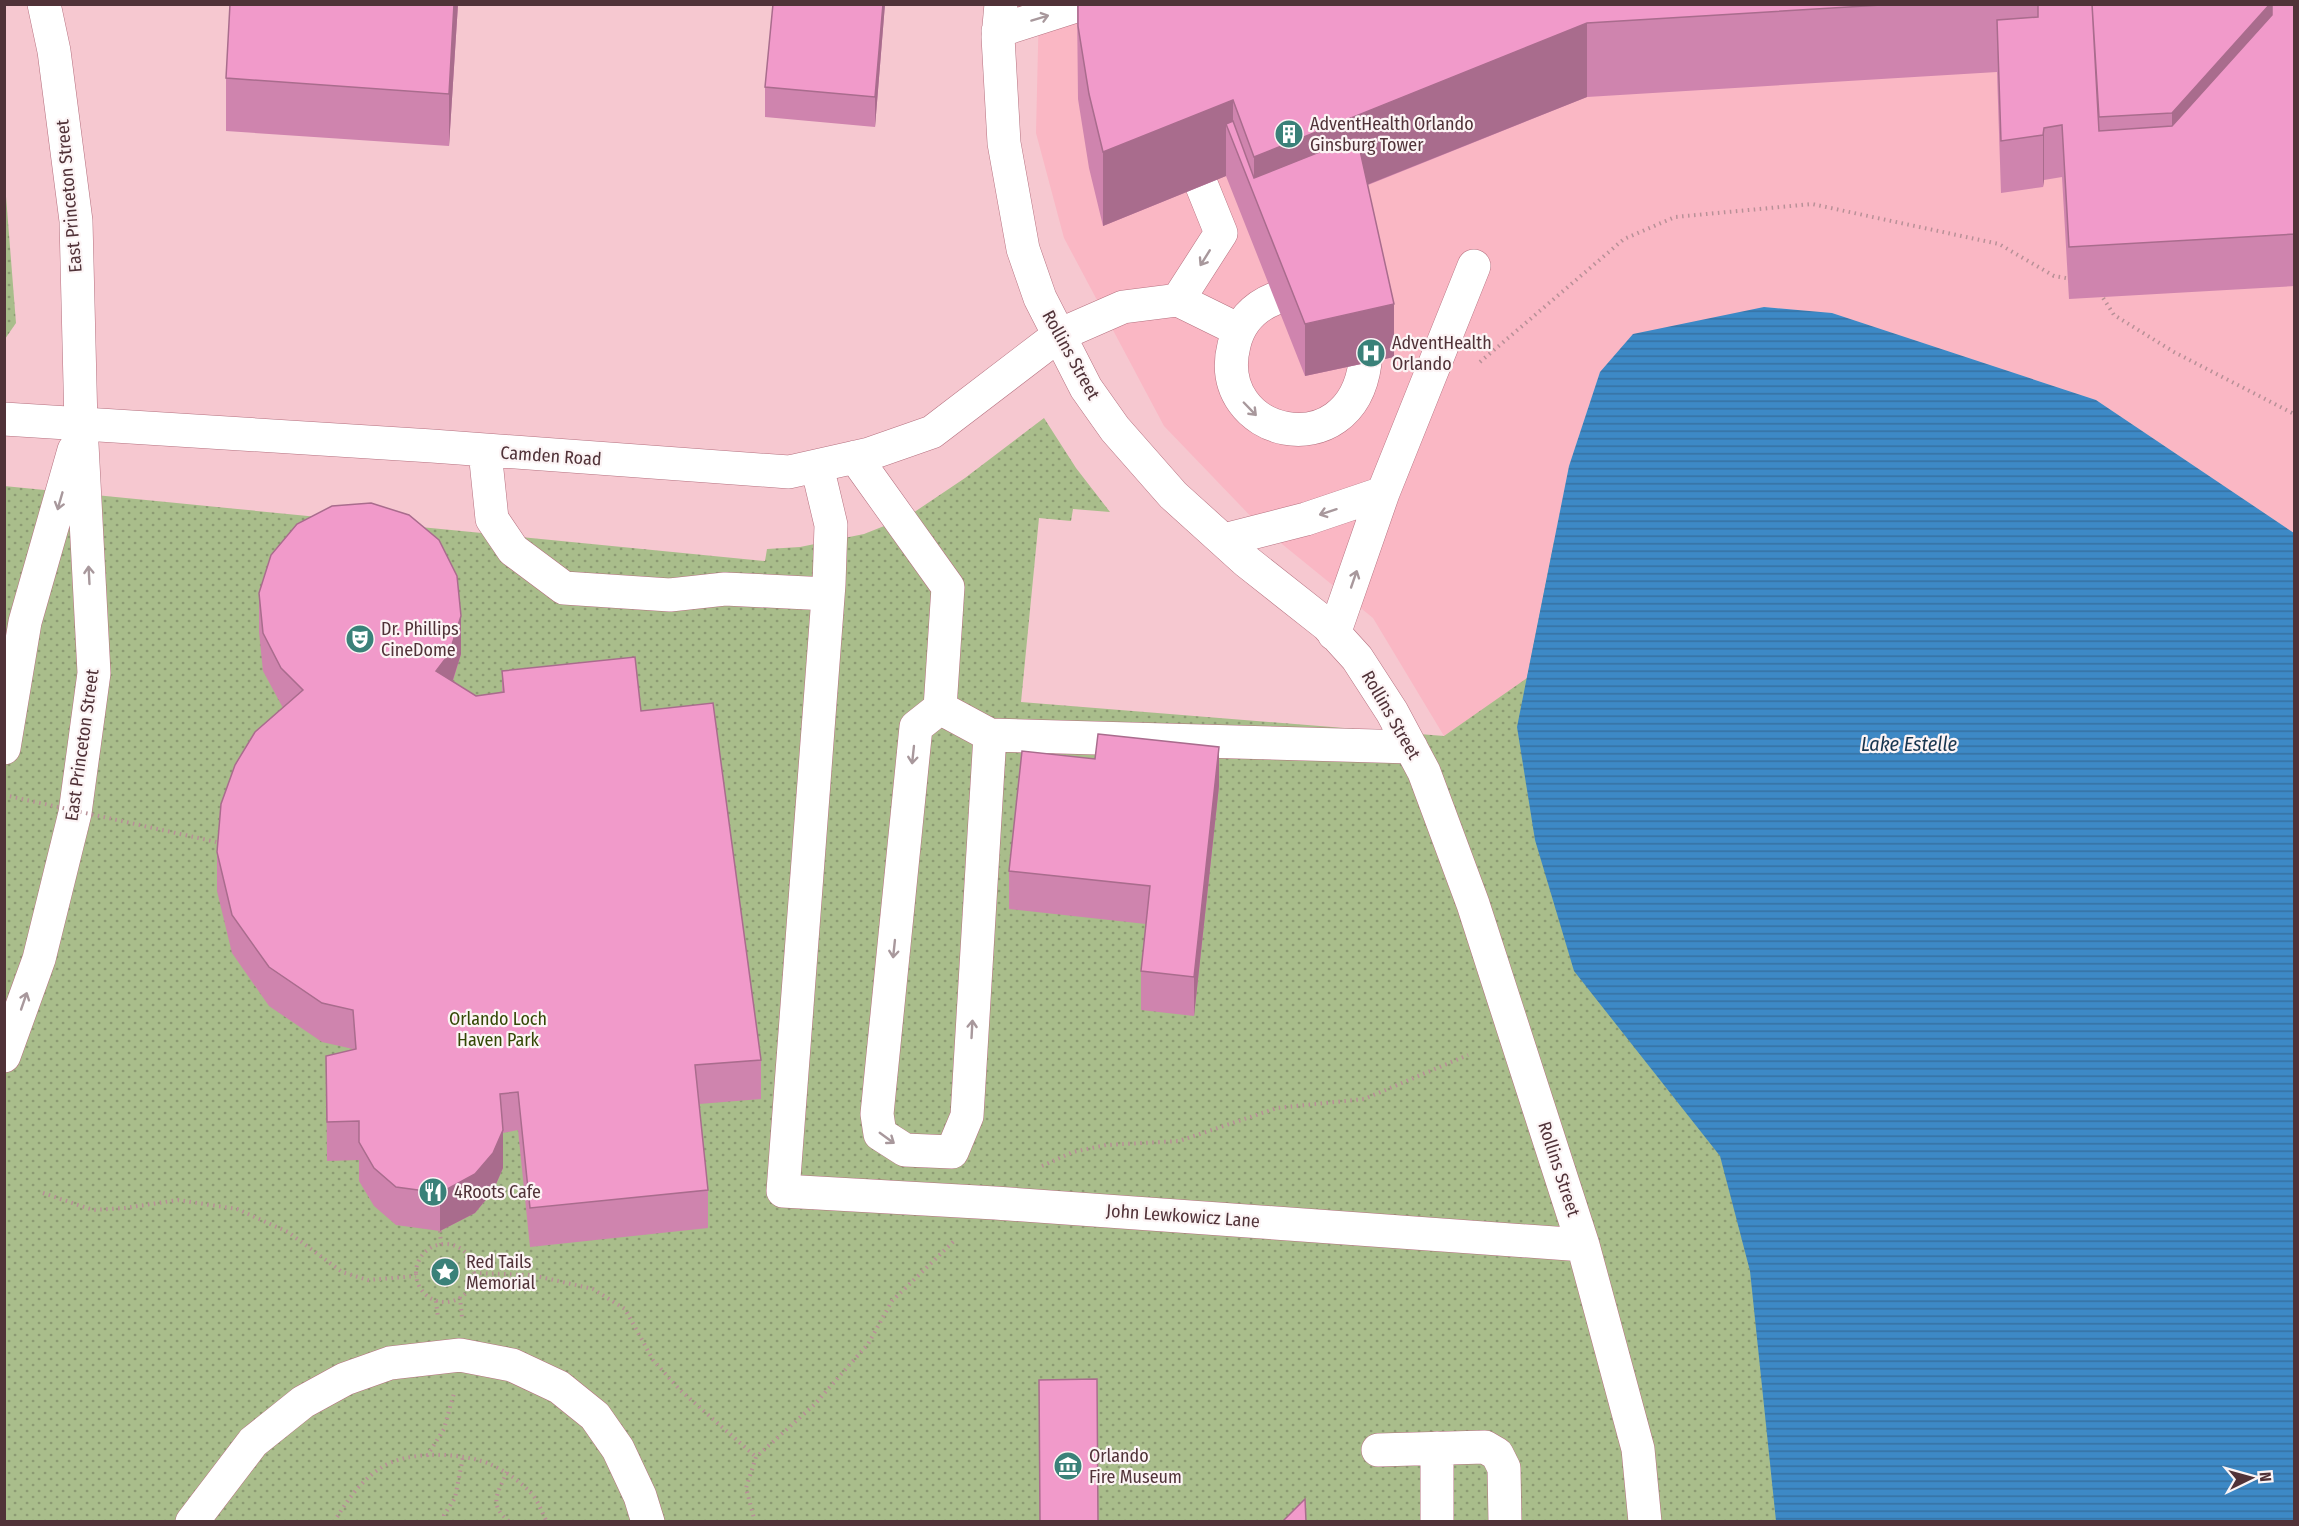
<svg xmlns="http://www.w3.org/2000/svg" width="2299" height="1526" font-family="'Fira Sans Condensed',sans-serif">
<style>
.built{fill:#fab7c4}
.park{fill:url(#park-dots)}
.water{fill:url(#water-rules)}
.lines{fill:none;stroke-linecap:round;stroke-linejoin:round}
.minor-casing{stroke:#b5707f;stroke-width:34}
.major-casing{stroke:#b5707f;stroke-width:34}
.path{stroke:#b89097;stroke-width:4;stroke-dasharray:1.5 4.5;stroke-linecap:butt}
.minor{stroke:#fff;stroke-width:33}
.major{stroke:#fff;stroke-width:33}
.path-bridge{stroke:#b89097;stroke-width:4;stroke-dasharray:1.5 4.5;stroke-linecap:butt}
.wall{fill:#cf84ae}
.shaded-wall{fill:#a96c8d}
.building{fill:#f19aca;stroke:#a96c8d;stroke-width:1.5}
.oneway{stroke:#a8989c}
.labels{text-anchor:middle;dominant-baseline:central;stroke-width:4.5;stroke-linejoin:round;paint-order:stroke}
.poi-label{font-size:18px;fill:#503238;stroke:#fcf4f5;text-anchor:start}
.street-label{font-size:18px;fill:#503238;stroke:#fcf4f5}
.park-label{font-size:18px;fill:#334705;stroke:#fcf4f5}
.water-label{font-size:20px;font-style:italic;fill:#16354f;stroke:#fcf4f5}
</style>
<defs>
<pattern id="park-dots" width="8" height="8" patternUnits="userSpaceOnUse" patternTransform="scale(1.5)"><rect width="8" height="8" fill="#a9bd8b"/><path d="M2 2h.1M6 6h.1" fill="none" stroke="#8c9a73" stroke-width="1.8" stroke-linecap="round"/></pattern>
<pattern id="water-rules" width="6" height="5" patternUnits="userSpaceOnUse" patternTransform="scale(1.5)"><rect width="6" height="5" fill="#3d89c6"/><path d="M0 2.5h6" fill="none" stroke="#3671a2"/></pattern>
</defs>
<rect width="100%" height="100%" fill="#f6c8d0"/>
<path class="built" d="M 1039,5 L 2294,5 L 2294,533 L 2096,400 L 1832,313 L 1764,307 L 1600,372 L 1569,466 L 1526,683 L 1444,736 L 1373,618 L 1261,527 L 1164,426 L 1064,238 L 1036,133 Z"/>
<path class="park" d="M 4,171 L 16,323 L 5,339 L 4,339 Z
M 1044,418 L 1076,468 L 1110,512 L 1073,509 L 1071,521 L 1039,518 L 1021,702 L 1444,736 L 1527,678 L 1554,542 L 1886,1521 L 5,1521 L 4,486 L 765,561 L 767,549 L 800,547 L 864,534 L 907,517 L 965,478 Z"/>
<path class="water" d="M 1764,307 L 1832,313 L 2096,400 L 2294,533 L 2294,1521 L 1776,1521 L 1750,1271 L 1720,1156 L 1574,971 L 1535,840 L 1517,727 L 1569,466 L 1600,372 L 1633,334 Z"/>
<g class="lines">
<g class="minor-casing">
<path id="minor" d="M 1001,4 L 998,37 L 1004,143 L 1023,249 L 1040,298 L 1086,388 L 1115,429 L 1173,495 L 1246,561 L 1327,625 L 1357,658 L 1392,712 L 1424,772 L 1473,904 L 1583,1245 L 1638,1449 L 1645,1522
M 998,31 L 1082,4
M 1274,299 C 1254,307 1239,323 1234,345 C 1211,437 1351,469 1365,363
M 1178,300 L 1221,233 L 1202,186
M 4,419 L 432,446 L 789,472 L 869,454 L 932,432 L 1059,335 L 1123,307 L 1178,300 L 1239,330
M 485,451 L 492,519 L 513,550 L 564,588 L 670,595 L 725,589 L 828,594
M 855,457 L 948,587 L 940,708 L 916,727 L 877,1114 L 880,1134 L 905,1150 L 952,1152 L 967,1116 L 990,735
M 817,466 L 831,525 L 829,584 L 783,1191 L 995,1203 L 1583,1245
M 1224,540 L 1306,519 L 1383,493
M 1334,634 L 1383,493 L 1474,266
M 940,708 L 990,735 L 1411,747
M 1437,1448 L 1437,1522
M 1378,1450 L 1485,1447 L 1497,1454 L 1504,1468 L 1505,1522
M 192,1522 L 253,1442 L 303,1402 L 345,1379 L 390,1363 L 460,1355 L 512,1365 L 559,1387 L 595,1416 L 618,1449 L 640,1496 L 648,1522"/>
</g>
<g class="major-casing">
<path id="major" d="M 4,748 L 25,622 L 74,450
M 4,1056 L 39,959 L 75,813 L 94,673 L 81,425 L 76,221 L 54,51 L 44,4"/>
</g>
<path class="path" d="M 2100,293 L 2114,315 L 2174,352 L 2294,414
M 1480,362 L 1624,239 L 1675,217 L 1812,204 L 1999,244 L 2054,276 L 2071,279
M 1042,1166 L 1073,1152 L 1106,1145 L 1179,1141 L 1277,1108 L 1364,1099 L 1468,1055
M 43,1193 L 93,1210 L 125,1208 L 178,1200 L 237,1209 L 288,1232 L 342,1272 L 368,1280 L 416,1276
M 440,1231 L 441,1244
M416 1273a29 29 0 1 1 58 0a29 29 0 1 1-58 0Z
M 474,1273 L 532,1275 L 593,1289 L 625,1309 L 653,1360 L 680,1390 L 756,1457
M 460,1297 L 462,1318
M 436,1301 L 438,1318
M 427,1456 L 444,1429 L 454,1393
M 507,1472 C 497,1494 488,1505 510,1522
M 334,1522 C 346,1502 359,1483 379,1469 C 405,1450 461,1452 490,1464 C 505,1471 520,1481 531,1493 C 538,1500 542,1513 547,1522
M 444,1522 L 444,1515 L 455,1498 L 463,1457
M 755,1522 L 746,1488 L 756,1457 L 814,1405 L 868,1344 L 892,1301 L 954,1241"/>
<use href="#minor" class="minor"/>
<use href="#major" class="major"/>
<path class="path-bridge" d="M 4,795 L 221,843"/>
</g>
<path class="wall" d="M 458,4 L 449,146 L 226,131 L 226,78 Z
M 885,4 L 875,127 L 765,117 L 765,87 Z
M 1077,4 L 2295,4 L 2295,286 L 2069,299 L 2062,177 L 2044,180 L 2043,187 L 2001,193 L 1997,72 L 1587,97 L 1368,185 L 1394,357 L 1305,376 L 1226,176 L 1103,226 L 1089,168 L 1078,99 Z
M 259,593 L 461,654 L 453,681 L 476,696 L 502,693 L 502,671 L 641,711 L 761,1060 L 761,1099 L 699,1104 L 708,1190 L 708,1228 L 530,1247 L 518,1130 L 503,1133 L 503,1168 L 493,1191 L 475,1213 L 440,1231 L 396,1225 L 374,1206 L 359,1181 L 359,1160 L 327,1161 L 326,1056 L 353,1050 L 353,1049 L 322,1042 L 269,1006 L 232,953 L 217,891 L 217,852 L 283,708 L 263,671 L 259,632 Z
M 1219,786 L 1194,1016 L 1141,1010 L 1141,971 L 1146,924 L 1009,909 L 1009,871 Z"/>
<path class="shaded-wall" d="M 454,4 L 458,4 L 449,146 L 449,94 Z
M 883,4 L 885,4 L 875,127 L 875,97 Z
M 2270,4 L 2272,4 L 2272,68 L 2172,179 L 2172,113 Z
M 1587,23 L 1587,97 L 1266,225 L 1254,194 L 1254,157 Z
M 1233,100 L 1233,142 L 1226,124 L 1226,176 L 1103,226 L 1103,152 Z
M 2044,128 L 2044,180 L 2043,187 L 2043,135 Z
M 1394,304 L 1394,357 L 1305,376 L 1305,324 Z
M 461,616 L 461,654 L 449,692 L 436,671 Z
M 1219,747 L 1219,786 L 1194,1016 L 1194,977 Z
M 503,1130 L 503,1168 L 493,1191 L 475,1213 L 440,1231 L 440,1193 Z"/>
<path class="building" d="M 230,4 L 454,4 L 449,94 L 226,78 Z
M 773,4 L 883,4 L 875,97 L 765,87 Z
M 1078,4 L 1898,4 L 1587,23 L 1254,157 L 1233,100 L 1103,152 L 1089,94 L 1078,26 Z
M 2038,4 L 2092,4 L 2099,131 L 2172,126 L 2272,15 L 2272,4 L 2295,4 L 2295,234 L 2069,247 L 2062,125 L 2044,128 L 2043,135 L 2001,141 L 1997,20 L 2038,17 Z
M 2092,4 L 2270,4 L 2172,113 L 2099,117 Z
M 1233,121 L 1254,178 L 1357,137 L 1394,304 L 1305,324 L 1226,124 Z
M 371,503 L 409,515 L 439,540 L 457,576 L 461,616 L 449,654 L 436,671 L 476,696 L 504,692 L 502,671 L 635,657 L 641,711 L 713,703 L 761,1060 L 695,1065 L 708,1190 L 530,1208 L 518,1092 L 500,1094 L 503,1130 L 493,1153 L 475,1174 L 440,1193 L 396,1187 L 374,1168 L 359,1142 L 359,1121 L 327,1122 L 326,1056 L 356,1049 L 353,1010 L 322,1003 L 269,967 L 232,915 L 217,852 L 221,804 L 235,765 L 255,732 L 303,690 L 281,668 L 263,633 L 259,593 L 271,555 L 297,524 L 332,506 Z
M 1098,734 L 1219,747 L 1194,977 L 1141,971 L 1150,886 L 1009,871 L 1022,751 L 1095,759 Z
M 1097,1379 L 1098,1521 L 1040,1521 L 1039,1380 Z
M 1305,1499 L 1306,1521 L 1283,1521 Z"/>
<defs><path id="oneway-shaft" d="M-6 0H5M1.5-3L5.5 0L1.5 3" fill="none" stroke-width="1.6" stroke-linecap="round" stroke-linejoin="round" transform="scale(1.5)"/></defs>
<g class="oneway">
<use href="#oneway-shaft" transform="translate(1040 18) rotate(-17)"/>
<use href="#oneway-shaft" transform="translate(1205 258) rotate(122)"/>
<use href="#oneway-shaft" transform="translate(1250 409) rotate(46)"/>
<use href="#oneway-shaft" transform="translate(60 501) rotate(106)"/>
<use href="#oneway-shaft" transform="translate(1328 512) rotate(162)"/>
<use href="#oneway-shaft" transform="translate(89 575) rotate(-93)"/>
<use href="#oneway-shaft" transform="translate(1354 579) rotate(-71)"/>
<use href="#oneway-shaft" transform="translate(913 755) rotate(96)"/>
<use href="#oneway-shaft" transform="translate(894 949) rotate(96)"/>
<use href="#oneway-shaft" transform="translate(24 1001) rotate(-71)"/>
<use href="#oneway-shaft" transform="translate(972 1029) rotate(-87)"/>
<use href="#oneway-shaft" transform="translate(887 1138) rotate(36)"/>
</g>
<defs>
<g id="building-disc" transform="scale(1.5)"><circle r="9.5" fill="#3a8179" stroke="#fcf4f5"/><path d="M-4-6H4V6H1V3H-1V6H-4ZM-2.5-4.3h1.7v1.8h-1.7ZM.8-4.3h1.7v1.8H.8ZM-2.5-1h1.7V.8h-1.7ZM.8-1h1.7V.8H.8Z" fill="#fff"/></g>
<g id="hospital-disc" transform="scale(1.5)"><circle r="9.5" fill="#3a8179" stroke="#fcf4f5"/><path d="M-5-5h3v3.5h4V-5h3V5h-3V1.5h-4V5h-3Z" fill="#fff"/></g>
<g id="theatre-disc" transform="scale(1.5)"><circle r="9.5" fill="#3a8179" stroke="#fcf4f5"/><path d="M-5-5.5Q0-4 5-5.5V0Q5 5 0 6Q-5 5-5 0ZM-3.3-2.5H-1v1.5H-3.3ZM1-2.5H3.3v1.5H1ZM-2.8 1Q0 5.5 2.8 1Z" fill="#fff"/></g>
<g id="restaurant-disc" transform="scale(1.5)"><circle r="9.5" fill="#3a8179" stroke="#fcf4f5"/><path d="M-5-6h1v4h1v-4h1v4h1v-4h1v5L-1.5 .5V6h-2V.5L-5-1ZM5-6V6H3V1.5H1.5Q1.5-4 5-6Z" fill="#fff"/></g>
<g id="sight-disc" transform="scale(1.5)"><circle r="9.5" fill="#3a8179" stroke="#fcf4f5"/><path d="M0-6L1.8-2.2L6-1.7L2.9 1.2L3.7 5.4L0 3.3L-3.7 5.4L-2.9 1.2L-6-1.7L-1.8-2.2Z" fill="#fff"/></g>
<g id="museum-disc" transform="scale(1.5)"><circle r="9.5" fill="#3a8179" stroke="#fcf4f5"/><path d="M0-6L6-3V-2H-6V-3ZM-5-1h2V3h-2ZM-1-1h2V3h-2ZM3-1h2V3H3ZM-6 4H6V6H-6Z" fill="#fff"/></g>
</defs>
<g fill-rule="evenodd">
<use href="#building-disc" x="1289" y="134"/>
<use href="#hospital-disc" x="1371" y="353"/>
<use href="#theatre-disc" x="360" y="639"/>
<use href="#restaurant-disc" x="433" y="1192"/>
<use href="#sight-disc" x="445" y="1272"/>
<use href="#museum-disc" x="1068" y="1466"/>
</g>
<g class="labels">
<g class="poi-label">
<text x="1310" y="124">AdventHealth Orlando<tspan x="1310" dy="21">Ginsburg Tower</tspan></text>
<text x="1392" y="343">AdventHealth<tspan x="1392" dy="21">Orlando</tspan></text>
<text x="381" y="629">Dr. Phillips<tspan x="381" dy="21">CineDome</tspan></text>
<text x="454" y="1192">4Roots Cafe</text>
<text x="466" y="1262">Red Tails<tspan x="466" dy="21">Memorial</tspan></text>
<text x="1089" y="1456">Orlando<tspan x="1089" dy="21">Fire Museum</tspan></text>
</g>
<g class="street-label">
<text transform="translate(69 196) rotate(-95)">East Princeton Street</text>
<text transform="translate(1071 355) rotate(61)">Rollins Street</text>
<text transform="translate(551 456) rotate(4)">Camden Road</text>
<text transform="translate(1391 715) rotate(60)">Rollins Street</text>
<text transform="translate(82 745) rotate(-82)">East Princeton Street</text>
<text transform="translate(1559 1169) rotate(72)">Rollins Street</text>
<text transform="translate(1183 1216) rotate(4)">John Lewkowicz Lane</text>
</g>
<g class="park-label">
<text x="498" y="1019">Orlando Loch<tspan x="498" dy="21">Haven Park</tspan></text>
</g>
<g class="water-label">
<text x="1909" y="744">Lake Estelle</text>
</g>
</g>
<rect width="2299" height="1526" fill="none" stroke="#503238" stroke-width="12"/>
<g transform="translate(2251 1478) rotate(85)" stroke="#fcf4f5" stroke-width="4.5" paint-order="stroke">
<path d="M0-4.5L10 22L0 15L-10 22Z" fill="#503238"/>
<text y="-9" font-size="16" font-weight="bold" text-anchor="middle" fill="#503238">N</text>
</g>
</svg>
